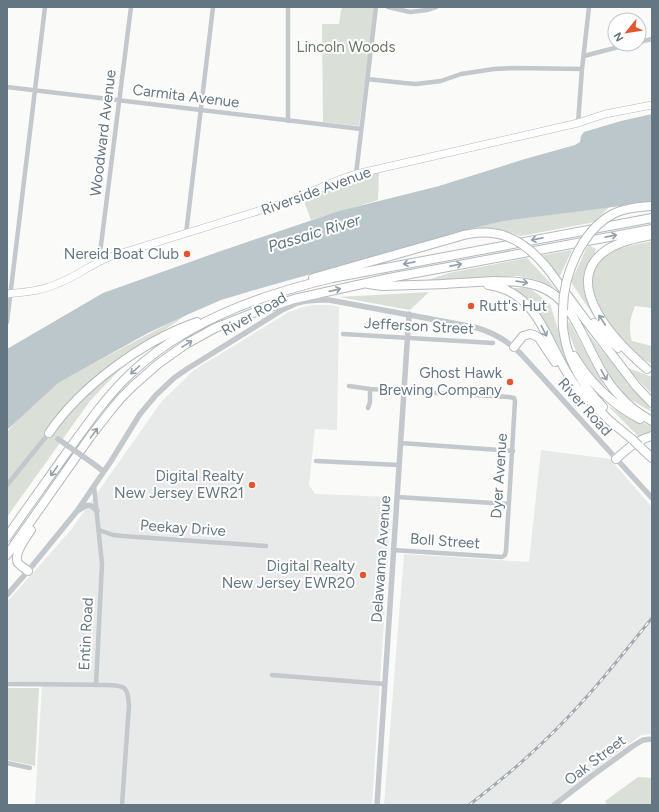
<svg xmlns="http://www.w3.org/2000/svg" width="659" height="812" font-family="Figtree,sans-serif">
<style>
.built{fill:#e8e9e9}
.green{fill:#dadfd7}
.water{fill:#bbc7cb}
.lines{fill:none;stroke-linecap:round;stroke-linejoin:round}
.primary-casing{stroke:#b5babe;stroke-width:8}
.motorway-casing{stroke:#b4b9bd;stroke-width:10}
.minor{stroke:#c3c8cc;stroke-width:4.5}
.tertiary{stroke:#c3c8cc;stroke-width:5.5}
.primary{stroke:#fff;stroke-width:7}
.motorway{stroke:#fff;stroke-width:8}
.rail-casing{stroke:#a2aab0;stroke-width:3}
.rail{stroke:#fff;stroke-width:1.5;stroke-dasharray:4.5;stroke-linecap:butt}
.motorway-bridge-casing{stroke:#b4b9bd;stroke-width:10;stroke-linecap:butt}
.tertiary-bridge{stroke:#c3c8cc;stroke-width:5.5}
.motorway-bridge{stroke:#fff;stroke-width:8}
.oneway{stroke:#939fa8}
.poi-dot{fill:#e4572e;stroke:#fff;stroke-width:1.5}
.labels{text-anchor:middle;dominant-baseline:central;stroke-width:4;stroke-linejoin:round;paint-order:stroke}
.park-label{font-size:15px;fill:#687a64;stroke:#fff}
.street-label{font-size:15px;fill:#657683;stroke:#fff}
.poi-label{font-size:15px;fill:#657683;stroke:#fff;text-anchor:end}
.water-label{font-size:16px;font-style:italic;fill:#60757c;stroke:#fff}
</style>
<rect width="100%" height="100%" fill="#fafaf8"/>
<path class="built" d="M 313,305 L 330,305 L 339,307 L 337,430 L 315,429 L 309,485 L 315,494 L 392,497 L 372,805 L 35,805 L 42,684 L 7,681 L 7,602 L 71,530 L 162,401 L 194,370 L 289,312 L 304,307 Z
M 541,450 L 610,459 L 652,507 L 652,734 L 641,735 L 549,805 L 384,805 L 404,554 L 529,562 Z"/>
<path class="green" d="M 343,7 L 375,7 L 359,126 L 323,122 L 322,24 L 339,24 L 341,10 Z
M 379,170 L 378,200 L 311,220 L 303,199 L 341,182 Z
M 609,207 L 595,222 L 521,236 L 501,230 L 489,228 L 474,228 L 504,221 Z
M 652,241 L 652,308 L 635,306 C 630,319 628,327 632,341 L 652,346 L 652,364 C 646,361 639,357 634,353 C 618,337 598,314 593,292 C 591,284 593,276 596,268 C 598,264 602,259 606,256 C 619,246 636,245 652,241 Z
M 590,246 L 596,249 C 595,256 590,262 587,269 C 581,284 587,300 593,315 L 571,282 L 587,247 Z
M 572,250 L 559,278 L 543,255 Z
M 527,258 L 555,288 L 537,280 L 518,276 L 425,281 L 449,273 Z
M 514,288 L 530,288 L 550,304 L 572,373 L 535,308 Z
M 429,292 L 410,310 L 339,297 Z
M 192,311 L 144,344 L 90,401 L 7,517 L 7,432 L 40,392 Z
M 569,321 L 607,391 L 594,377 L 577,354 L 567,328 Z
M 585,330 L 652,411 L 652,412 L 626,397 L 609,377 Z
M 625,367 L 652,377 L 652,393 L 649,391 Z
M 608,406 L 652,427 L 652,432 L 638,436 Z
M 7,688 L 39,688 L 35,766 L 7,760 Z
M 638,777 L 652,778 L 652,805 L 607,805 L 605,801 Z"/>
<path class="water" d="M 652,114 L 652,202 L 504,221 L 474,228 L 258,289 L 221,300 L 182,317 L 148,333 L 58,383 L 45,395 L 7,430 L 7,349 L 103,293 L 218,252 L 339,211 L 439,186 L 525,159 L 575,145 L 580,142 L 581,136 L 584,132 L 621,121 Z"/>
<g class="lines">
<g class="primary-casing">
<path id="primary" d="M 7,294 C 25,292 42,291 59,283 C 77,276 92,264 109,257 L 287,202 L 341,179 L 356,174 L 578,123 L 605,114 L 652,105"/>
</g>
<g class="motorway-casing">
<path id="motorway" d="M 548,269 L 562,288
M 313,278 L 457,237
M 368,284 L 382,286 L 447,284
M 442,284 C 459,283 477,282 494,281 C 526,281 551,283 570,312 C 587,338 597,371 618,394 C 627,405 639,414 652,421
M 559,284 L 584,318 L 636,386 L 652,403
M 488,285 C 543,292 548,353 578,389
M 563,310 C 563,318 562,326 564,334 C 568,362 584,387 603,407
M 594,323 L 618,348
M 514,347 L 523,336 L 530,334 L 534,335 L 539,338 L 555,362
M 574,356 C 589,382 613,405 640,419
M 647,369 C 618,344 556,282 608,249 C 621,241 637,238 652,235
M 575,386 L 610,421 L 633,440
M 49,433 C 81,386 144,340 197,322
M 639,446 L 652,458
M 616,459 C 627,449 637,440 652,436
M 7,537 C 26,509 46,482 65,455 C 84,429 102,402 125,379 C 181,323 257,296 332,278 L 652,218
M 7,555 L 90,437 L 111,410 L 122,397 L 133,386 L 158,364 L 186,344 L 215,328 L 253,313 L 294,299 L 389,278 L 652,229
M 28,571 C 25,569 21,566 18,563 C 13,555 26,537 31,530"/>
</g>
<path class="minor" d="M 388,7 L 410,12 L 427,10 L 436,7
M 639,42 L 652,39
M 584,56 L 630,44
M 367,79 L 404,83 L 416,84 L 441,81 L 461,74 L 494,69 L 516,68 L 582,69
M 7,87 L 361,129
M 288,121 L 288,7
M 578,123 L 582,69 L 589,7
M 356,174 L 376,7
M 186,234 L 213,7
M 99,261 L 131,7
M 7,322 L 45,7
M 343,334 L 493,343
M 349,386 L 370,389 L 509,397 L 514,398 L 515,401 L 506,551 L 505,555 L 502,557 L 393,550
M 368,408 L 370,402 L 370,389
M 400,443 L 513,451
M 316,461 L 399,465
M 7,485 L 49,433
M 94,486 L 102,564 L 96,685
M 397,497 L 509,504
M 99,530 L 113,535 L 123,536 L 266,546
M 272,675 L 385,684
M 7,684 C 38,684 69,684 100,685 C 106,685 119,684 124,688 C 129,692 128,699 129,705 L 122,805
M 7,763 L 30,768"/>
<path class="tertiary" d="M 91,462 L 103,471
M 79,510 C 88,504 90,503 97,511
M 7,595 L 28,571 L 77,511 L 111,461 L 140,414 L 156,395 L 174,378 L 187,369 L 282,310 L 297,303 L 306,301 L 319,300 L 329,300 L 474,327 C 493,332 508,341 521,354 L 652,498
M 377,805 L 409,314
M 554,805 L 593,775 L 633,746 L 643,740 L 652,739"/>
<use href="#primary" class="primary"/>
<use href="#motorway" class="motorway"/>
<g class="rail-casing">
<path id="rail" d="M 469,805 C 510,774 548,740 582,702 C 607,675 629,646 652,618"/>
</g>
<use href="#rail" class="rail"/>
<g class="motorway-bridge-casing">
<path id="motorway-bridge" d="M 457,237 C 496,225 523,238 548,269
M 563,310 C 563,276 581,231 613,214 C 625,208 639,207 652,206
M 633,440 L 639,446"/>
</g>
<path class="tertiary-bridge" d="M 58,439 L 91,462"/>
<use href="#motorway-bridge" class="motorway-bridge"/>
</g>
<defs><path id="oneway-shaft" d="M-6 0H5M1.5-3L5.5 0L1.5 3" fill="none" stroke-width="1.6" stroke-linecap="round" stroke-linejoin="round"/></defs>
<g class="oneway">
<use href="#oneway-shaft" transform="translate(611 236) rotate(-11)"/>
<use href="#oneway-shaft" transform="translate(537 239) rotate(169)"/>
<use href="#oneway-shaft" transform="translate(409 263) rotate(169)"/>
<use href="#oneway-shaft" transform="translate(456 265) rotate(-11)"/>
<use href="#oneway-shaft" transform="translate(522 282) rotate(8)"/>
<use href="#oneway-shaft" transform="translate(335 290) rotate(-13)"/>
<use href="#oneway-shaft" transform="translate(602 320) rotate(-123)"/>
<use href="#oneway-shaft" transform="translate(544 331) rotate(63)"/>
<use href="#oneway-shaft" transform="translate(187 344) rotate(-32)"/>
<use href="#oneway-shaft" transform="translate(135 370) rotate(138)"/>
<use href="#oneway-shaft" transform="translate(604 375) rotate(61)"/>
<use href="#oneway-shaft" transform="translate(94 433) rotate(-54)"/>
<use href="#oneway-shaft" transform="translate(54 471) rotate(125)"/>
</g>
<g class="poi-dot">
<circle cx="187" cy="254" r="4"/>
<circle cx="471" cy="306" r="4"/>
<circle cx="510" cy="382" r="4"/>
<circle cx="252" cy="485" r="4"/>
<circle cx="363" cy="575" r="4"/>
</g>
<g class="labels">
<g class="park-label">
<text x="346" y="47">Lincoln Woods</text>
</g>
<g class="street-label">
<text transform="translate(186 96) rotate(7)">Carmita Avenue</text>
<text transform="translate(103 133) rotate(-83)">Woodward Avenue</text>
<text transform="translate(316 191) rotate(-20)">Riverside Avenue</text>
<text transform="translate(254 314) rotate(-30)">River Road</text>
<text transform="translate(419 326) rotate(3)">Jefferson Street</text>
<text transform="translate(585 407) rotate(48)">River Road</text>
<text transform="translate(499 476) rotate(-86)">Dyer Avenue</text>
<text transform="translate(183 528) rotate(4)">Peekay Drive</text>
<text transform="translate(445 541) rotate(4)">Boll Street</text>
<text transform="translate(381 559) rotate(-86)">Delawanna Avenue</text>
<text transform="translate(86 634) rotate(-87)">Entin Road</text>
<text transform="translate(595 760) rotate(-37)">Oak Street</text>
</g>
<g class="poi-label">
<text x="179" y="254">Nereid Boat Club</text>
<text x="479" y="306" text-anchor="start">Rutt's Hut</text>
<text x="502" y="373">Ghost Hawk<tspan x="502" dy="17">Brewing Company</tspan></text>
<text x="244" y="476">Digital Realty<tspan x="244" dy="17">New Jersey EWR21</tspan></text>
<text x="355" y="566">Digital Realty<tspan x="355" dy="17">New Jersey EWR20</tspan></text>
</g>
<g class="water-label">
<text transform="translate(314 233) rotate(-17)">Passaic River</text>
</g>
</g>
<rect width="659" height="812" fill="none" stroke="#657683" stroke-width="16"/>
<g transform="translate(627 32) rotate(240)"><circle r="19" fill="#ffffff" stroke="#c1c8cd"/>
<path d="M0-3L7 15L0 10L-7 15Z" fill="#e4572e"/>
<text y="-6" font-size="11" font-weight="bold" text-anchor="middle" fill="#657683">N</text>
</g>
</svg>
